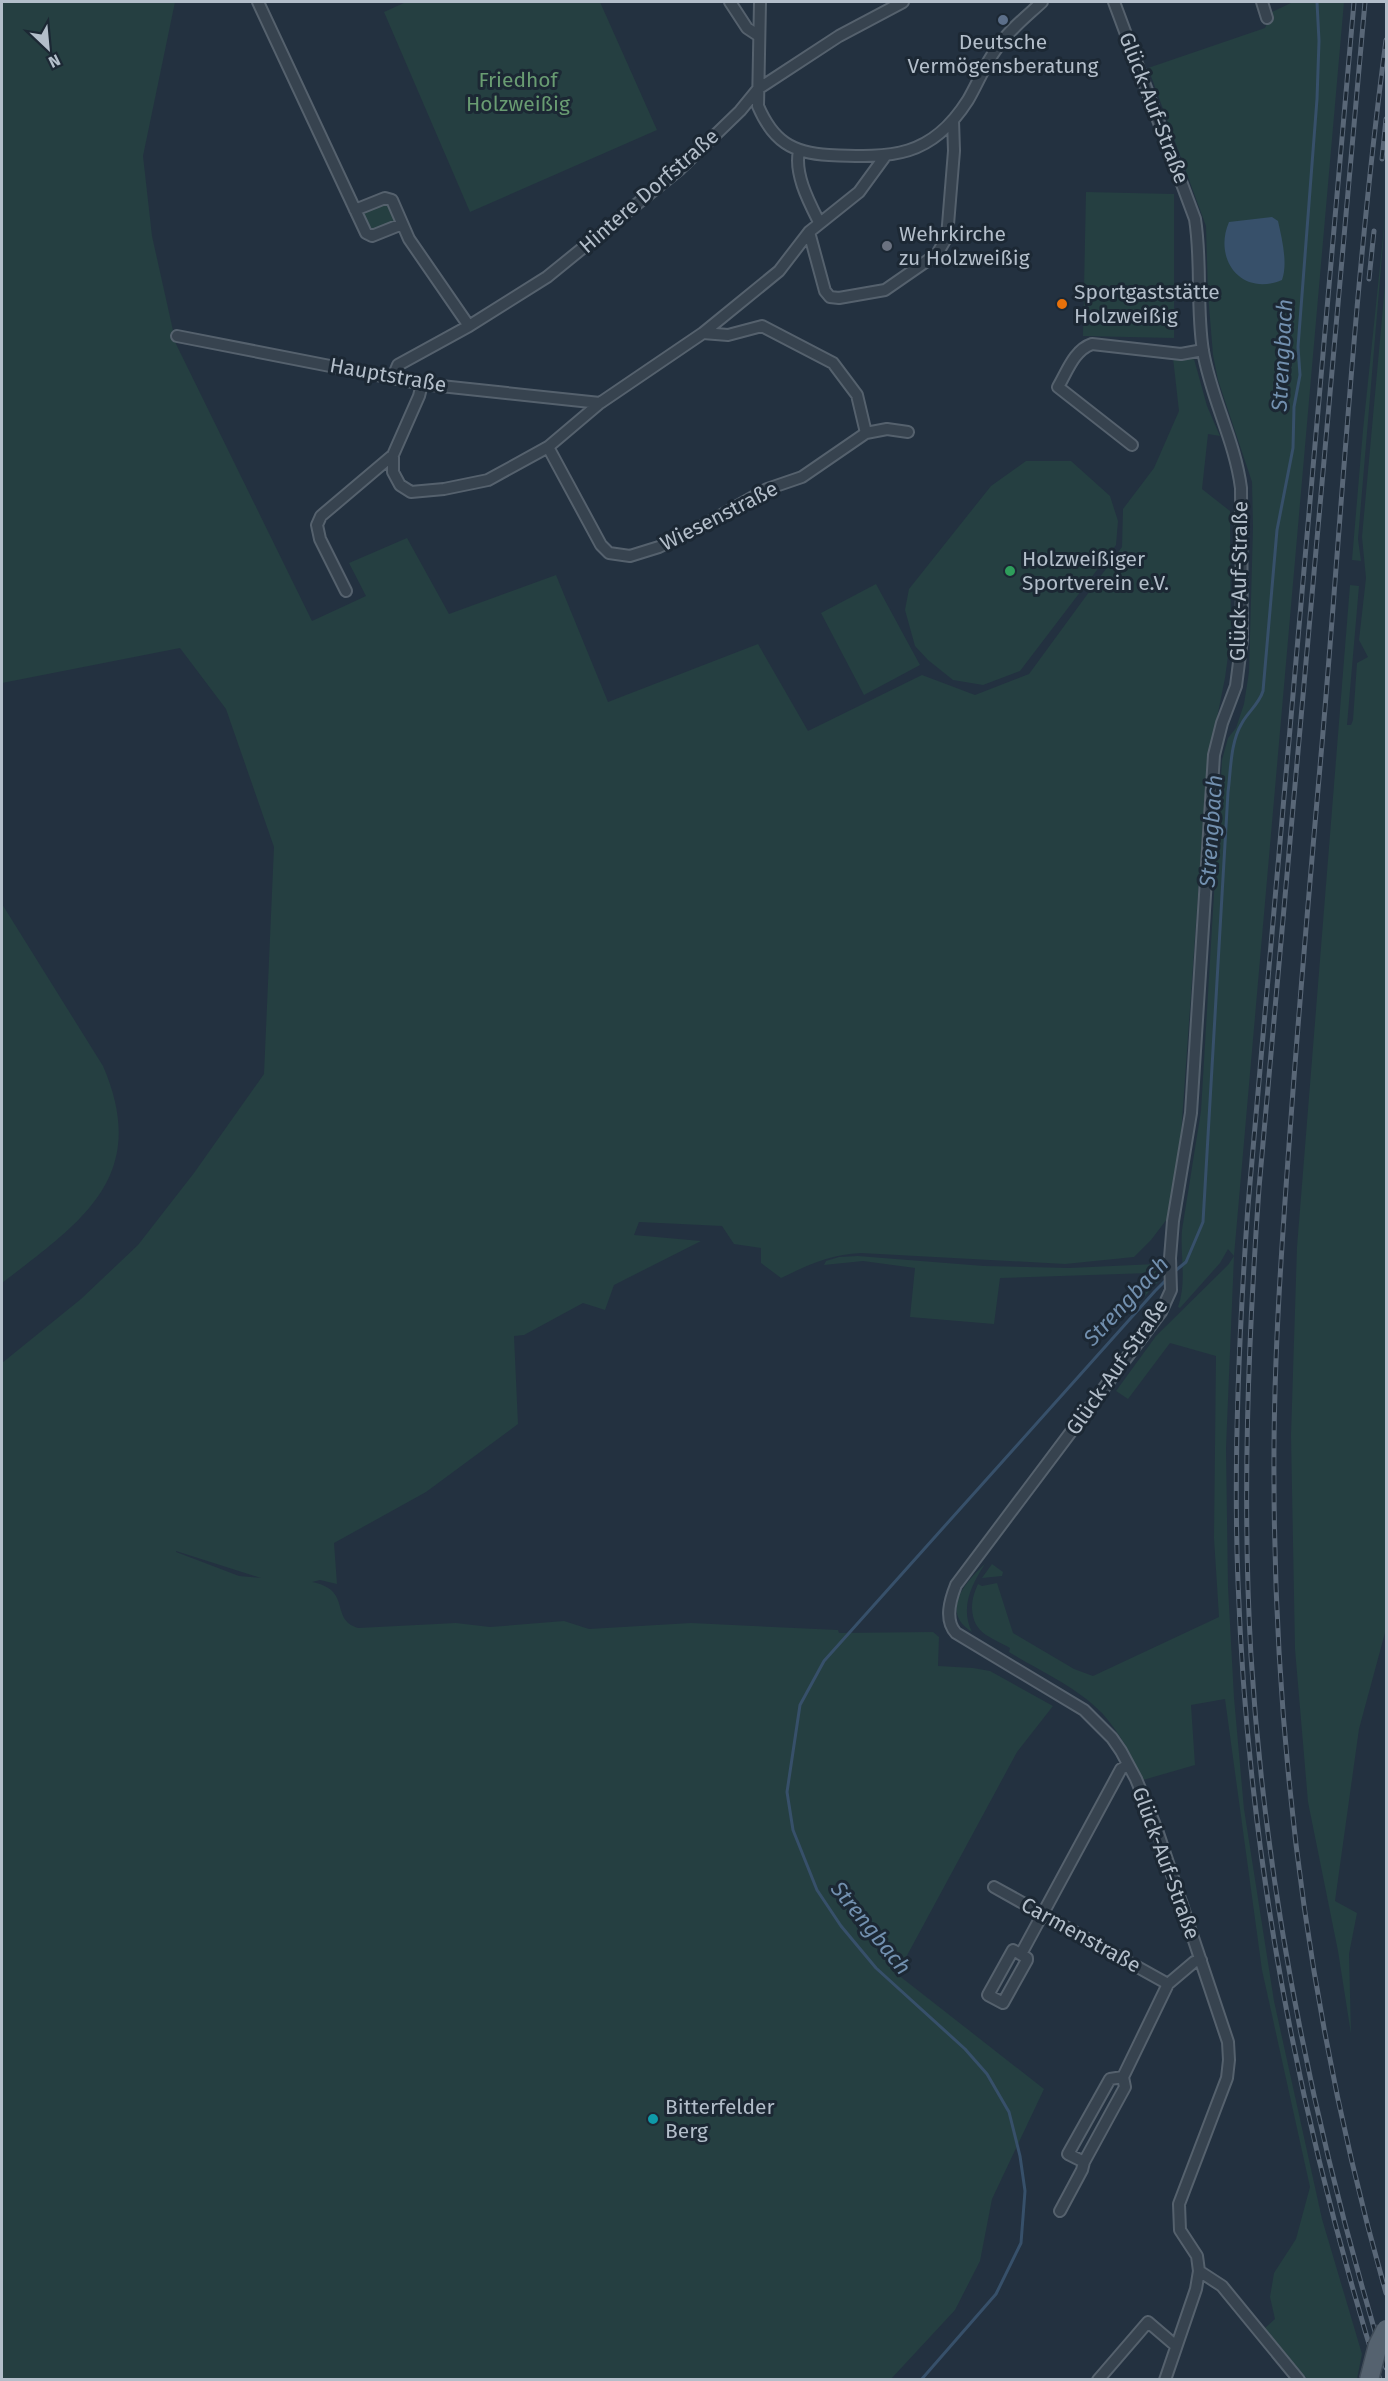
<svg xmlns="http://www.w3.org/2000/svg" width="1388" height="2381" font-family="'Fira Sans',sans-serif">
<style>
.green{fill:#253f41;fill-rule:evenodd}
.water{fill:#37506a}
.lines{fill:none;stroke-linecap:round;stroke-linejoin:round}
.stream{stroke:#37506a;stroke-width:3}
.minor-casing{stroke:#55616d;stroke-width:14}
.minor{stroke:#37434f;stroke-width:10}
.rail-casing{stroke:#596777;stroke-width:5}
.rail{stroke:#1c2834;stroke-width:3;stroke-dasharray:9;stroke-linecap:butt}
.primary-bridge-casing{stroke:#404c58;stroke-width:21;stroke-linecap:butt}
.primary-bridge{stroke:#55626f;stroke-width:18}
.service-dot{fill:#5c6f8a;stroke:#1c2834;stroke-width:2}
.worship-dot{fill:#6b7280;stroke:#1c2834;stroke-width:2}
.food-dot{fill:#e8710a;stroke:#1c2834;stroke-width:2}
.leisure-dot{fill:#2e9e5b;stroke:#1c2834;stroke-width:2}
.culture-dot{fill:#0f9aa8;stroke:#1c2834;stroke-width:2}
.labels{text-anchor:middle;dominant-baseline:central;stroke-width:6;stroke-linejoin:round;paint-order:stroke}
.poi-label{font-size:21px;fill:#b3beca;stroke:#1c2834;text-anchor:start}
.park-label{font-size:21px;fill:#699c72;stroke:#1c2834}
.street-label{font-size:21px;fill:#b3beca;stroke:#1c2834}
.water-label{font-size:22px;font-style:italic;fill:#7290af;stroke:#1c2834}
</style>
<rect width="100%" height="100%" fill="#233140"/>
<path class="green" d="M 2,2 L 175,2 L 143,156 L 152,236 L 176,344 L 312,621 L 366,596 L 349,563 L 407,538 L 449,614 L 556,575 L 608,702 L 758,644 L 808,731 L 922,675 L 975,695 L 1029,674 L 1122,547 L 1123,509 L 1154,468 L 1179,411 L 1173,358 L 1194,359 L 1207,406 L 1220,436 L 1208,434 L 1202,489 L 1230,511 L 1231,634 L 1225,678 L 1207,768 L 1180,1149 L 1167,1219 L 1151,1240 L 1134,1257 L 1065,1264 L 861,1253 C 831,1254 808,1265 781,1278 L 761,1263 L 761,1248 L 734,1244 L 722,1226 L 639,1222 L 634,1235 L 701,1241 L 614,1285 L 605,1310 L 583,1303 L 524,1335 L 514,1336 L 518,1424 L 426,1492 L 334,1543 L 337,1584 L 320,1580 L 312,1582 C 353,1590 329,1619 358,1628 L 456,1623 L 490,1627 L 564,1621 L 589,1629 L 691,1623 L 838,1630 L 839,1633 L 933,1632 L 939,1637 L 938,1666 L 973,1668 L 990,1671 L 1053,1706 L 1017,1752 L 897,1974 L 1044,2089 L 992,2199 L 980,2261 L 955,2310 L 891,2379 L 2,2379 L 2,1363 L 81,1299 L 138,1245 L 194,1173 L 264,1074 L 274,847 L 226,709 L 180,648 L 2,683 ZM 176,1552 L 176,1551 L 261,1578 L 239,1576 Z
M 406,2 L 600,2 L 657,130 L 470,212 L 384,12 Z
M 1293,2 L 1344,2 L 1234,1256 L 1226,1448 L 1228,1587 L 1234,1698 L 1244,1809 L 1274,2001 L 1322,2219 L 1362,2354 L 1357,2379 L 1307,2379 L 1265,2328 L 1275,2319 L 1270,2297 L 1274,2273 L 1296,2239 L 1310,2187 L 1262,1970 L 1225,1699 L 1191,1705 L 1195,1765 L 1143,1780 C 1132,1756 1120,1733 1102,1713 C 1077,1687 1040,1671 1009,1652 L 1010,1648 C 991,1637 973,1634 972,1608 C 972,1599 974,1593 978,1584 L 982,1586 L 997,1583 L 1013,1633 L 1074,1669 L 1093,1676 L 1219,1617 L 1214,1538 L 1216,1356 L 1170,1343 L 1128,1399 L 1116,1391 L 1156,1336 L 1228,1265 L 1234,1256 L 1228,1249 L 1220,1263 L 1180,1308 L 1178,1307 C 1187,1282 1180,1256 1182,1230 L 1201,1111 L 1222,760 L 1228,738 L 1236,728 L 1244,704 L 1249,672 L 1253,527 L 1252,482 L 1218,380 L 1213,355 L 1208,294 L 1206,226 L 1148,68 L 1265,28 L 1272,12 Z
M 1086,192 L 1174,194 L 1174,338 L 1083,336 Z
M 387,202 L 399,223 L 371,234 L 361,211 Z
M 1386,208 L 1358,539 L 1361,561 L 1352,560 L 1363,430 Z
M 1386,274 L 1386,1629 L 1359,1729 L 1335,1901 L 1357,1913 L 1349,1954 L 1351,2034 L 1338,1951 L 1308,1802 L 1295,1649 L 1291,1435 L 1297,1247 L 1350,585 L 1359,586 L 1347,725 L 1351,725 L 1353,720 L 1357,663 L 1368,657 L 1359,640 L 1366,578 L 1362,537 Z
M 1026,461 L 1071,461 L 1110,496 L 1118,521 L 1116,545 L 1020,671 L 983,685 L 953,680 L 928,660 L 915,646 L 905,610 L 909,589 L 991,486 Z
M 876,584 L 920,665 L 864,695 L 821,613 Z
M 2,904 L 103,1066 C 151,1177 81,1222 2,1283 Z
M 858,1256 L 984,1266 L 1069,1268 L 1156,1264 L 1163,1268 L 1164,1275 L 1145,1296 L 1137,1289 L 1150,1273 L 1000,1278 L 994,1324 L 910,1317 L 915,1268 L 863,1261 L 824,1265 L 826,1261 L 839,1257 Z
M 985,1564 C 971,1585 960,1608 972,1632 C 940,1612 964,1583 985,1564 Z
M 992,1564 L 1003,1572 L 1002,1576 L 982,1578 Z"/>
<path class="water" d="M 1272,217 L 1278,221 C 1282,239 1288,263 1282,280 C 1241,297 1213,259 1229,222 Z"/>
<g class="lines">
<path class="stream" d="M 1174,1272 L 1186,1262 L 1203,1222 L 1228,792 C 1231,770 1230,743 1242,723 C 1248,712 1259,704 1263,691 L 1277,530 L 1293,448 L 1294,407 L 1300,375 L 1298,347 L 1317,99 L 1319,41 L 1317,2
M 921,2380 L 996,2294 L 1021,2243 L 1025,2191 L 1020,2156 L 1009,2112 L 987,2074 L 965,2049 L 876,1968 L 841,1926 L 817,1890 L 793,1830 L 787,1792 L 800,1705 L 824,1661 L 1155,1291 L 1167,1279"/>
<g class="minor-casing">
<path id="minor" d="M 258,2 L 366,233 L 372,236 L 402,224
M 730,2 L 747,28 L 759,36
M 760,2 L 758,106 C 773,141 792,153 829,155 C 892,158 931,158 968,100 C 978,83 985,64 997,48 C 1008,31 1027,16 1042,2
M 1114,2 L 1195,219 C 1202,263 1196,307 1203,351 C 1211,398 1235,441 1241,488 L 1242,639 L 1236,686 L 1222,723 L 1214,755 L 1191,1113 L 1173,1221 L 1170,1258 L 1171,1290 L 1161,1312 L 956,1585 C 950,1600 944,1620 956,1633 L 1084,1710 L 1112,1738 L 1121,1751 L 1136,1779 L 1157,1830 L 1228,2042 L 1229,2060 L 1227,2078 L 1179,2204 L 1180,2230 L 1197,2256 L 1199,2271 L 1196,2289 L 1165,2380
M 1262,2 L 1267,18
M 799,151 C 794,174 809,202 819,222
M 355,210 L 385,198 L 392,200 L 409,239 L 469,326
M 809,232 L 825,291 L 830,297 L 839,298 L 885,290 L 937,254 L 947,237 L 954,151 L 953,120
M 177,336 L 422,384 L 600,403 L 703,333 L 779,271 L 809,232 L 859,192 L 886,155
M 393,377 L 398,365 L 469,326 L 547,277 L 680,169 L 740,111 L 758,89 L 839,36 L 903,2
M 866,433 L 887,429 L 908,432
M 1132,445 L 1058,387 C 1067,372 1074,350 1092,344 L 1181,354 L 1203,350
M 548,447 L 601,545 L 609,553 L 630,556 L 659,547 L 697,529 L 767,489 L 802,477 L 866,433 L 857,395 L 833,363 L 762,326 L 728,335 L 703,333
M 393,455 L 393,472 L 400,485 L 411,492 L 444,489 L 488,480 L 548,447 L 600,403
M 346,591 L 320,539 L 317,525 L 321,516 L 393,455 L 419,396 L 422,384
M 994,1887 L 1168,1984
M 1013,1950 L 1027,1958 L 1027,1960 L 1003,2003 L 988,1995 Z
M 1021,1954 L 1121,1769 L 1128,1765
M 1123,2077 L 1110,2079 L 1068,2154 L 1084,2162 L 1125,2087 L 1123,2077 L 1168,1984 L 1194,1962 L 1201,1960
M 1060,2211 L 1082,2170 L 1084,2162
M 1199,2271 L 1222,2286 L 1299,2380
M 1098,2380 L 1148,2322 L 1176,2346"/>
</g>
<use href="#minor" class="minor"/>
<g class="rail-casing">
<path id="rail" d="M 1354,2 L 1248,1206 C 1239,1331 1233,1457 1238,1582 C 1248,1858 1298,2116 1380,2380
M 1365,2 L 1259,1188 C 1248,1344 1242,1500 1251,1656 C 1266,1899 1315,2136 1386,2368
M 1386,40 C 1355,274 1342,509 1322,744 C 1311,869 1300,993 1291,1118 C 1282,1240 1273,1361 1274,1483 C 1275,1756 1311,2030 1386,2293
M 1382,159 L 1386,119
M 1369,279 L 1374,231"/>
</g>
<use href="#rail" class="rail"/>
<g class="primary-bridge-casing">
<path id="primary-bridge" d="M 1369,2380 L 1378,2345 L 1386,2329"/>
</g>
<use href="#primary-bridge" class="primary-bridge"/>
</g>
<circle class="service-dot" cx="1003" cy="20" r="6"/>
<circle class="worship-dot" cx="887" cy="246" r="6"/>
<circle class="food-dot" cx="1062" cy="304" r="6"/>
<circle class="leisure-dot" cx="1010" cy="571" r="6"/>
<circle class="culture-dot" cx="653" cy="2119" r="6"/>
<g class="labels">
<g class="poi-label">
<text x="1003" y="42" text-anchor="middle">Deutsche<tspan x="1003" dy="24">Vermögensberatung</tspan></text>
<text x="899" y="234">Wehrkirche<tspan x="899" dy="24">zu Holzweißig</tspan></text>
<text x="1074" y="292">Sportgaststätte<tspan x="1074" dy="24">Holzweißig</tspan></text>
<text x="1022" y="559">Holzweißiger<tspan x="1022" dy="24">Sportverein e.V.</tspan></text>
<text x="665" y="2107">Bitterfelder<tspan x="665" dy="24">Berg</tspan></text>
</g>
<g class="park-label">
<text x="518" y="80">Friedhof<tspan x="518" dy="24">Holzweißig</tspan></text>
</g>
<g class="street-label">
<text transform="translate(1154 108) rotate(69)">Glück-Auf-Straße</text>
<text transform="translate(649 191) rotate(-41)">Hintere Dorfstraße</text>
<text transform="translate(388 375) rotate(10)">Hauptstraße</text>
<text transform="translate(719 516) rotate(-27)">Wiesenstraße</text>
<text transform="translate(1239 581) rotate(-89)">Glück-Auf-Straße</text>
<text transform="translate(1117 1367) rotate(-55)">Glück-Auf-Straße</text>
<text transform="translate(1166 1863) rotate(70)">Glück-Auf-Straße</text>
<text transform="translate(1081 1935) rotate(29)">Carmenstraße</text>
</g>
<g class="water-label">
<text transform="translate(1282 355) rotate(-87)">Strengbach</text>
<text transform="translate(1211 831) rotate(-86)">Strengbach</text>
<text transform="translate(1126 1301) rotate(-47)">Strengbach</text>
<text transform="translate(871 1928) rotate(51)">Strengbach</text>
</g>
</g>
<rect width="1388" height="2381" fill="none" stroke="#b3beca" stroke-width="6"/>
<g transform="translate(48 48) rotate(154)" stroke="#1c2834" stroke-width="4.5" paint-order="stroke">
<path d="M0-4.5L10 22L0 15L-10 22Z" fill="#b3beca"/>
<text y="-9" font-size="16" font-weight="bold" text-anchor="middle" fill="#b3beca">N</text>
</g>
</svg>
